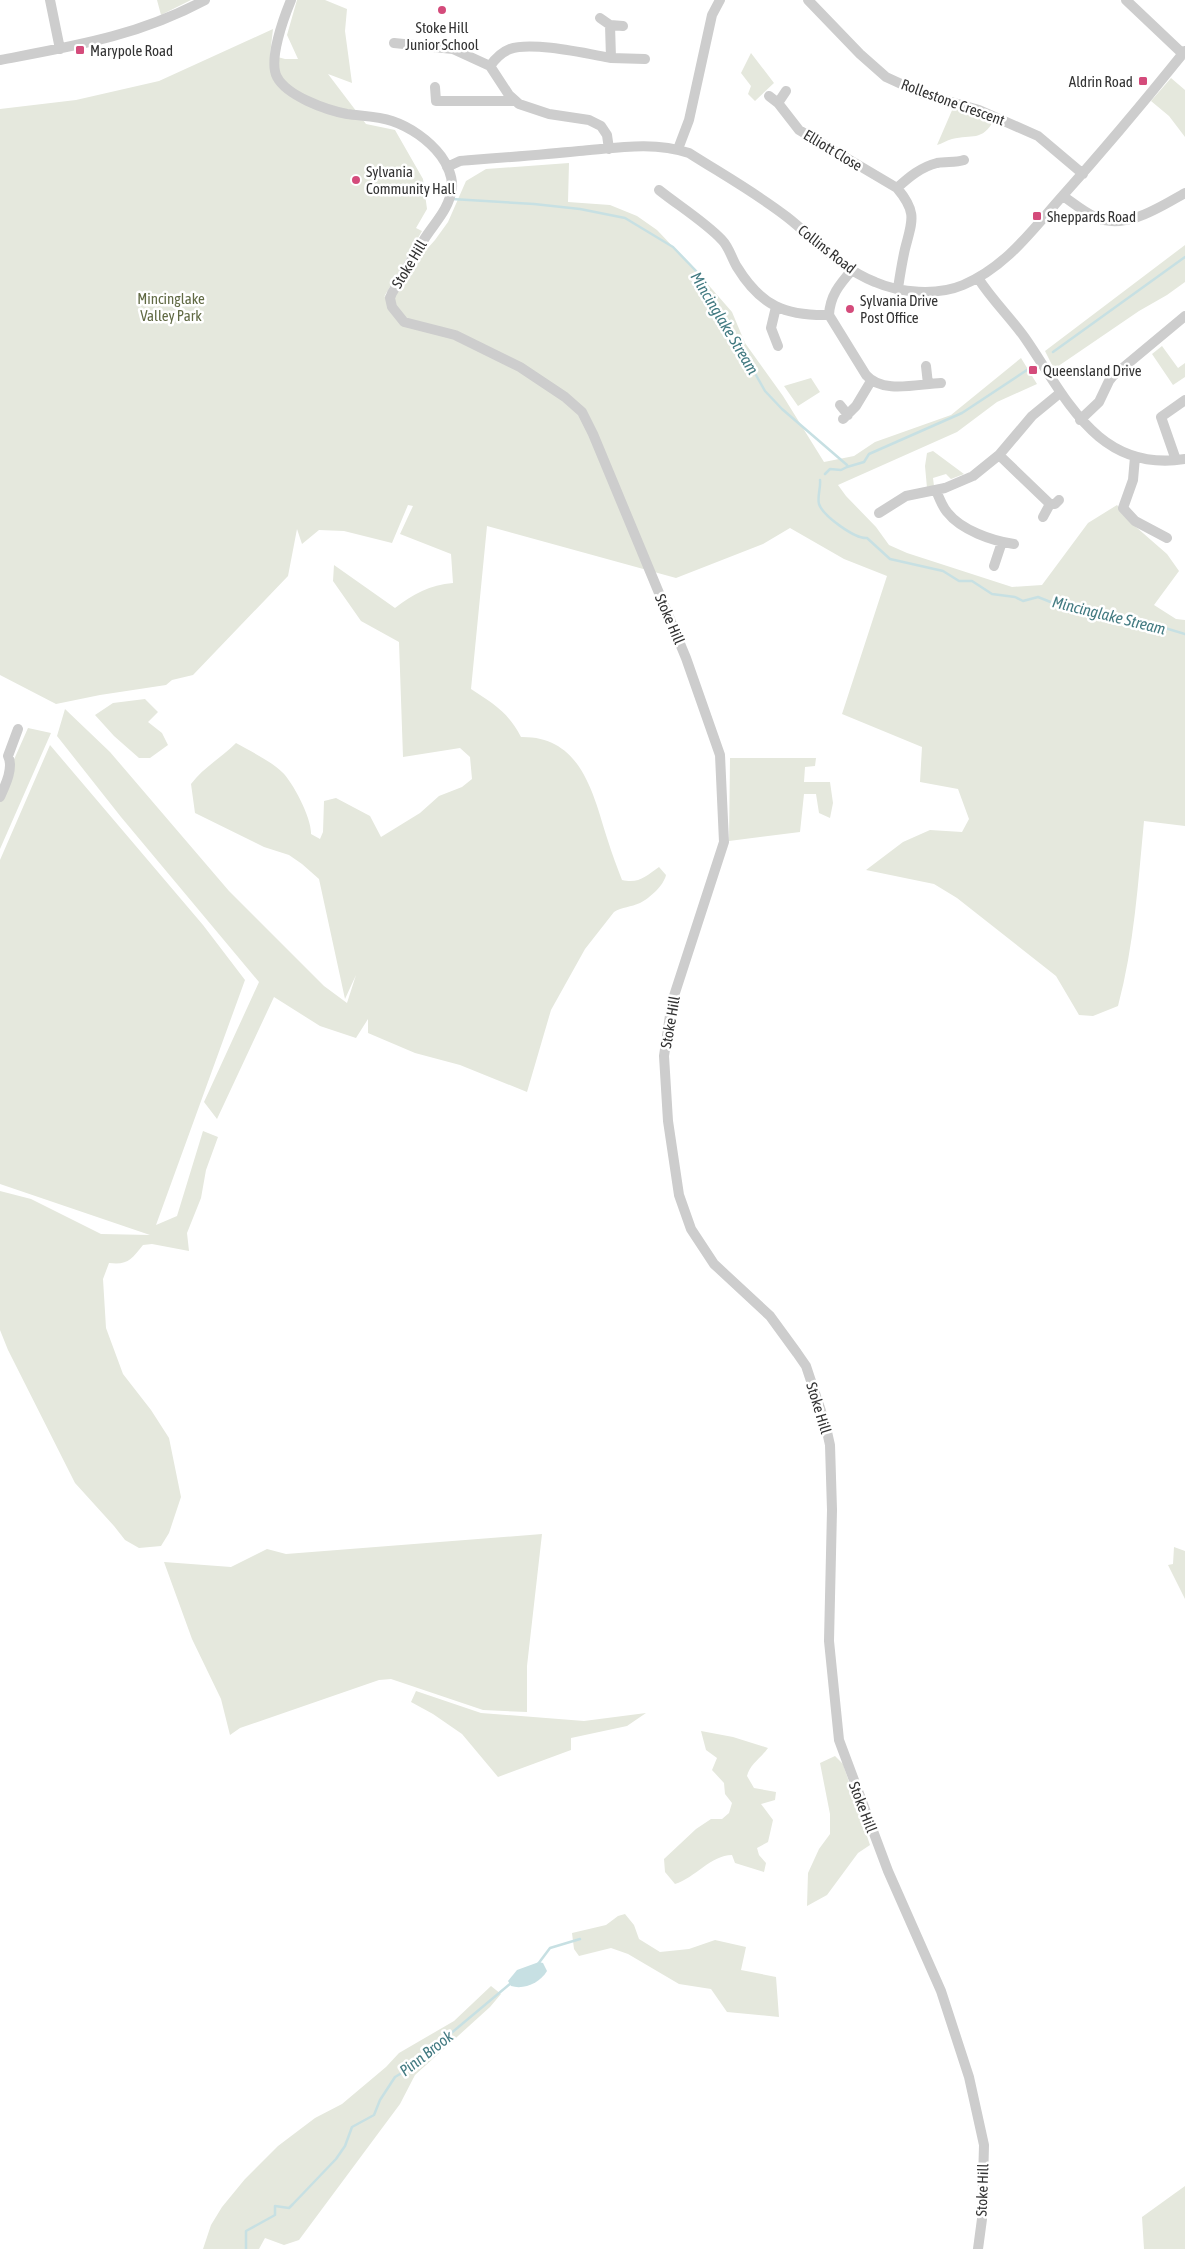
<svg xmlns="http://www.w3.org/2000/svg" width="1185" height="2249" font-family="'Asap Condensed',sans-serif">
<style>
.green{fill:#e5e8dd}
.water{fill:#c7e0e3}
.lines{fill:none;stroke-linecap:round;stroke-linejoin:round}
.stream{stroke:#c7e0e3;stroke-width:2.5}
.minor{stroke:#cdcdcd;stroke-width:10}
.poi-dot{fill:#d44b7b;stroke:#fff;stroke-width:2}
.labels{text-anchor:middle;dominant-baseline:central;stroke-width:5;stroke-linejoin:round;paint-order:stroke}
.poi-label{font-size:15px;fill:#333;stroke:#fff;text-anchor:start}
.street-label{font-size:15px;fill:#333;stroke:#fff}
.park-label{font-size:15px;fill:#616a44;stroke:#fff}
.water-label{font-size:16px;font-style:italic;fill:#427a81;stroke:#fff}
</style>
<rect width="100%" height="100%" fill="#fff"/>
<path class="green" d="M 157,0 L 191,0 L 161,15 Z
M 297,0 L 325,0 L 347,9 L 345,31 L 352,83 L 328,74 L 366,124 L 395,130 L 423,179 L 427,209 L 416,228 L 422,231 L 384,297 L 435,240 L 448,222 L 466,181 L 486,169 L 569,163 L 568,202 L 610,205 L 637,216 L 657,230 L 698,273 L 732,312 L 745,343 L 783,396 L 824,462 L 854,456 L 875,442 L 951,415 L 1021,358 L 1037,384 L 997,402 L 957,432 L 838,485 L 846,496 L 876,527 L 889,545 L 907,553 L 1012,587 L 1042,585 L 1088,523 L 1117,505 L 1136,527 L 1167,554 L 1179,571 L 1154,605 L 1176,619 L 1185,620 L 1185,826 L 1144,821 C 1138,884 1134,946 1118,1006 L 1093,1016 L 1079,1015 L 1056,976 L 957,898 L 934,884 L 866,870 L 903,842 L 930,830 L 962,832 L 969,819 L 958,789 L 920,782 L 922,747 L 842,714 L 887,576 L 844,559 L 790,528 L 763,544 L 676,578 L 487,526 L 471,689 C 494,704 508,712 521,737 C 582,736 593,794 608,841 C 612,854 617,867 622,880 C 639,884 646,876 659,867 L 666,875 C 664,885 650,898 640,903 C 631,907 622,907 614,912 L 585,949 L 551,1010 L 527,1092 L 460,1065 L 415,1053 L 368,1033 L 368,1019 L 356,1038 L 320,1026 L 274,997 L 217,1119 L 204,1102 L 259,982 L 121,817 L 57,736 L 65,709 L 110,752 L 229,891 L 324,986 L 347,1003 L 356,975 L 345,999 L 319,879 L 302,864 L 289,855 L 264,847 L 195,813 L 191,784 C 204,767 221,758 236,743 C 250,751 271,761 282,772 C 293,782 312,819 311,834 L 320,839 L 323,832 L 324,801 L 336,798 L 370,816 L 381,837 L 420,813 L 439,796 L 462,787 L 472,779 L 470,757 L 460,748 L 403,757 L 399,642 L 361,621 L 333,581 L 334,565 L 395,608 C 413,594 430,585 453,583 L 451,554 L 400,534 L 413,506 L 408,505 L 392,543 L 344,531 L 319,530 L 302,544 L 297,529 L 288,576 L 193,675 L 172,680 L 166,685 L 100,695 L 56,704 L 0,675 L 0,109 L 76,100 L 159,81 L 273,29 L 270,55 L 285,59 L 298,59 L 287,35 Z
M 751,53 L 774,83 L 755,101 L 748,94 L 751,86 L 741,73 Z
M 1171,78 L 1185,90 L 1185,137 L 1169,116 L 1151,101 Z
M 953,108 L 994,120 C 982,142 972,134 952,139 C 947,140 942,144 937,145 Z
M 1185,245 L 1185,282 L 1167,295 L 1139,311 L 1054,369 L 1045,351 Z
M 1162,346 L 1178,368 L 1185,363 L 1185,377 L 1173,385 L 1152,354 Z
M 811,378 L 820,392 L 798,406 L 784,386 Z
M 933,451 L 964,474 L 951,479 L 946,474 L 933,478 L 934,486 L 927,488 L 925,466 L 927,453 Z
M 145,699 L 158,712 L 148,722 L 162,733 L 168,745 L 150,758 L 139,758 L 114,736 L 95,715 L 113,703 Z
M 28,728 L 51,733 L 0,849 L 0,791 Z
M 50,745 L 203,925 L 245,980 L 156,1225 L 177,1216 L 203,1131 L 218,1137 L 206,1170 L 201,1198 L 187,1233 L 189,1251 L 152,1244 L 143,1245 C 131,1260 128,1265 109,1263 L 103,1279 L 106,1328 L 123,1374 L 151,1410 L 169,1438 L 181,1497 L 169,1533 L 161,1546 L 139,1548 L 125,1540 L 114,1526 L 75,1483 L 8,1350 L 0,1330 L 0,1191 L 31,1199 L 101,1234 L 150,1235 L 0,1184 L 0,860 Z
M 730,758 L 816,758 L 815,766 L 805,767 L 804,782 L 830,782 L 833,803 L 830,818 L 819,813 L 816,794 L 804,794 L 800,832 L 729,841 Z
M 542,1534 L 527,1666 L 527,1712 L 483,1710 L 391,1679 L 379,1680 L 240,1728 L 230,1735 L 221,1699 L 192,1639 L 164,1562 L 231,1567 L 267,1549 L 286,1554 Z
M 1174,1547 L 1185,1551 L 1185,1599 L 1168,1565 L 1173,1564 Z
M 416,1691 L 481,1713 L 584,1721 L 646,1713 L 627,1726 L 571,1738 L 571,1750 L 498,1777 L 462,1734 L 433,1714 L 411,1702 Z
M 701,1731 L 733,1737 L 768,1748 C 761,1758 750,1764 747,1776 L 754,1788 L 776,1792 L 775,1800 L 761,1804 L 773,1820 L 768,1842 L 757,1848 L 759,1855 L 766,1863 L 764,1872 L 735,1863 L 732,1855 C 711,1855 695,1878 675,1884 L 665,1872 L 664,1859 L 696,1829 L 711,1819 L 722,1819 L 729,1813 L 732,1803 L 725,1794 L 724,1783 L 712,1770 L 717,1758 L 706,1750 Z
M 835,1756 L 843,1764 L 870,1845 L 858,1853 L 827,1895 L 807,1906 L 808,1873 L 819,1849 L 830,1834 L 830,1814 L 820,1763 Z
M 625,1914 L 634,1925 L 639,1939 L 660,1952 L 689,1949 L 715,1940 L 746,1947 L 741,1970 L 776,1977 L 779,2017 L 727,2012 L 711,1989 L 679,1984 L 628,1954 L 611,1948 L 579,1956 L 574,1949 L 572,1933 L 606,1925 L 618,1916 Z
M 491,1986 L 501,1994 L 490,2007 L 415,2075 L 400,2104 L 299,2240 L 284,2245 L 265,2238 L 259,2249 L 203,2249 L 211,2225 L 222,2207 L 245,2179 L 278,2146 L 315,2118 L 342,2104 L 386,2067 L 399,2053 L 454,2021 Z
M 1185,2186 L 1185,2249 L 1144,2249 L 1142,2217 Z"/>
<path class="water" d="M 539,1962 L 543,1963 L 547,1971 C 540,1983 524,1990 511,1986 L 508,1981 L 517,1970 Z"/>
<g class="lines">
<path class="stream" d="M 452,199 L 534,204 L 580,209 L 625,218 L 673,247 L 698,273 L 765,391 L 782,409 L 847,465 L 847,467 L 841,470 L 830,469 L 825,474
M 1053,352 L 1185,257
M 847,467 L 864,462 L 869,454 L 962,413 L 1033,366
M 820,480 C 821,487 817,497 819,504 C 823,516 855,539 867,538 L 890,559 L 943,571 L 959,581 L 972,581 L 992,594 L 1015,597 L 1023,601 L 1038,597 L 1053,603 L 1142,621 L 1185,634
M 538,1964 L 550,1948 L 580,1939
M 246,2249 L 246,2231 L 275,2215 L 275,2206 L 289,2208 L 293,2204 L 336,2159 L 345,2146 L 352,2127 L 374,2115 L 380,2100 L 395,2077 L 417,2064 L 431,2050 L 511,1983"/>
<path class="minor" d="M 50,0 L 60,49
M 291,0 C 284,17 268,60 277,77 C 287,96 326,110 347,114 C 361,116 378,116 392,121 C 410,127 429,140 441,156 C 447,164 453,177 452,188 C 449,210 434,223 423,241 C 412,258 402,276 392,293 L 390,298 L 392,307 L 404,322 L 455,335 L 520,367 L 565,397 L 582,412 L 593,434 L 686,658 L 720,755 L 724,842 L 672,1002 L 664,1056 L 668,1121 L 679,1195 L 691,1229 L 714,1264 L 770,1316 L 797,1353 L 806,1366 L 825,1423 L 830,1445 L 832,1510 L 829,1641 L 839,1740 L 888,1871 L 941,1991 L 969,2077 L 984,2145 L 982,2219 L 978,2249
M 808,0 L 860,54 L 886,77 L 923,94 L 979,110 L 1038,136 L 1083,174
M 1126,0 L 1183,54
M 610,25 L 623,26
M 394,43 L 453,49 L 490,66 L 509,95 L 519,104 L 549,114 L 589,120 L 601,126 L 607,135 L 609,149
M 611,58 L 645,59
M 0,60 C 74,46 138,36 205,0
M 490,66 C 495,59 502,52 510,49 C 532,41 588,54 611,58 L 610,25 L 600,18
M 435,87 L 436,101 L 515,101
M 769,96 L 778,103 L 799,130 L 897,188 C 918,213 912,221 905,249 C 902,262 900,275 898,288
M 778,103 L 786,91
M 678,149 L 689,120 L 712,15 L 720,0
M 447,167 L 460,161 C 499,158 539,155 579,151 C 616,148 653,141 689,153 C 722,174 756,193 787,217 C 815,239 841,269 875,282 C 900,293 937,296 963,285 C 1004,268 1030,233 1058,201 C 1102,152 1144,102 1185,51
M 897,188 C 909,177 921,167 937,163 C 946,161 955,163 964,160
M 659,190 C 679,206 705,222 722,240 C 729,247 732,259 737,267 C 761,306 785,316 829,315
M 1063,196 C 1073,203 1084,212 1095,217 C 1125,231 1160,207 1185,193
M 852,270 C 839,285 830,296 829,315 L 866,375 C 882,394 917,384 941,383
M 978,278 C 992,300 1010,317 1025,338 C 1066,397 1097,473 1185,459
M 776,307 L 771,328 L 778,346
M 926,366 L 928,384
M 840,405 L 848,415
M 843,419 L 856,406 L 871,381
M 1080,420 L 1099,402 L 1109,381 L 1113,376 L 1185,316
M 999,455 L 1050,504 L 1055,504 L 1059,500
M 1135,457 L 1133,480 L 1123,508 L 1135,521 L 1167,538
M 1176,460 L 1161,417 L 1185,400
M 936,490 C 939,498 942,506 947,512 C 961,530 992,541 1014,544
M 879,513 L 906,496 L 945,488 L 973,476 L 999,455 L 1032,416 L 1060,393
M 1043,517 L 1050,504
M 994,566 L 1002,542
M 0,797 C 5,786 14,768 8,756 L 18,729"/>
</g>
<g class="poi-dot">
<circle cx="442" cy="10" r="5"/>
<rect x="75" y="45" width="10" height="10" rx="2.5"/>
<rect x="1138" y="76" width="10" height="10" rx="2.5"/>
<circle cx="356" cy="180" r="5"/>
<rect x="1032" y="211" width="10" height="10" rx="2.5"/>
<circle cx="850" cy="309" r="5"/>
<rect x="1028" y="365" width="10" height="10" rx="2.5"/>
</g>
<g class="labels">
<g class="poi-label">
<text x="442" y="27" text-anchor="middle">Stoke Hill<tspan x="442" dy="17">Junior School</tspan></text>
<text x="90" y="50">Marypole Road</text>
<text x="1133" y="81" text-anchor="end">Aldrin Road</text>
<text x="366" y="171">Sylvania<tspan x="366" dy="17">Community Hall</tspan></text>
<text x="1047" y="216">Sheppards Road</text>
<text x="860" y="300">Sylvania Drive<tspan x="860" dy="17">Post Office</tspan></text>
<text x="1043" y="370">Queensland Drive</text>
</g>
<g class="street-label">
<text transform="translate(953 102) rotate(20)">Rollestone Crescent</text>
<text transform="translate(833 150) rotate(31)">Elliott Close</text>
<text transform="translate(827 249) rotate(38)">Collins Road</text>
<text transform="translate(409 264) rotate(-59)">Stoke Hill</text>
<text transform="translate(670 619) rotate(67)">Stoke Hill</text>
<text transform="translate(670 1022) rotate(-80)">Stoke Hill</text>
<text transform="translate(819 1408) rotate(73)">Stoke Hill</text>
<text transform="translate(863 1807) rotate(69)">Stoke Hill</text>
<text transform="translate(982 2190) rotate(-88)">Stoke Hill</text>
</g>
<g class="park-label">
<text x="171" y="298">Mincinglake<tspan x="171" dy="17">Valley Park</tspan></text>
</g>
<g class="water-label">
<text transform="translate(725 323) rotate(59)">Mincinglake Stream</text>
<text transform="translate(1109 615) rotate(14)">Mincinglake Stream</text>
<text transform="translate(426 2053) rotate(-38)">Pinn Brook</text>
</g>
</g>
</svg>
